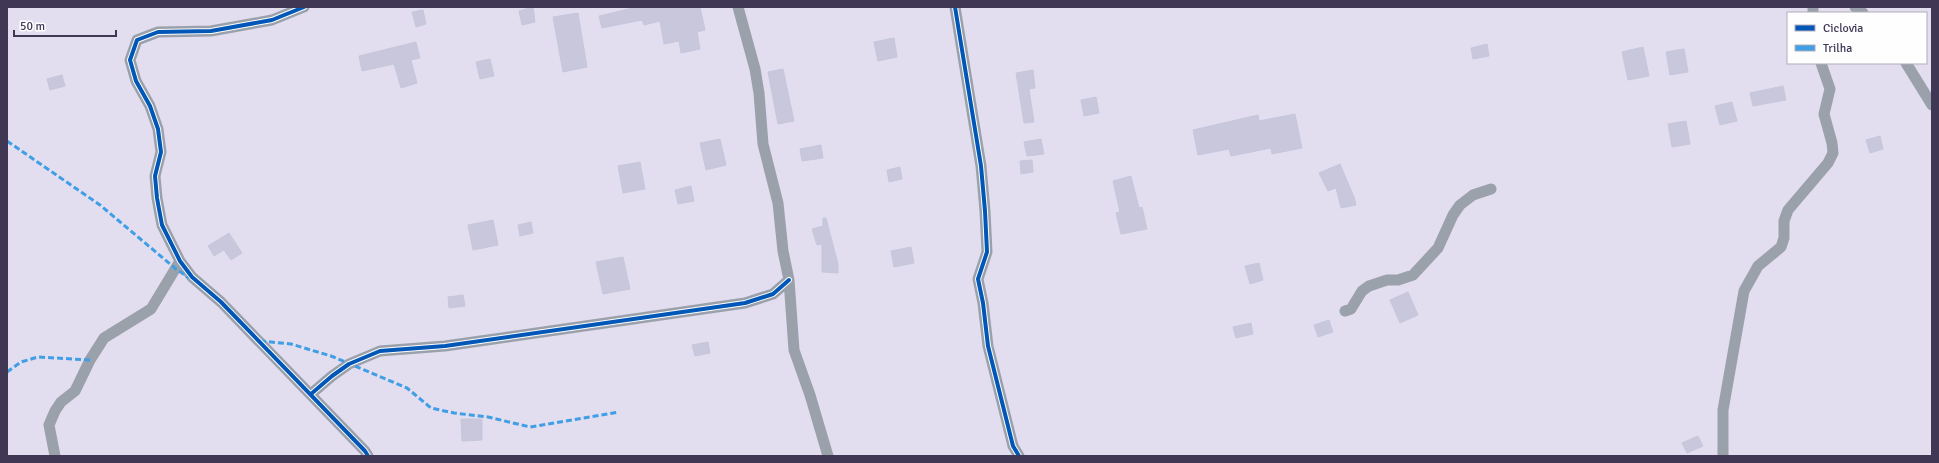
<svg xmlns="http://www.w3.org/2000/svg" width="1939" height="463" font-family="Signika,sans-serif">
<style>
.building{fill:#c8c7db;stroke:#c6c7dc}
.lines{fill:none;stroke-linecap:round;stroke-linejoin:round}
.street{stroke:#9ba1aa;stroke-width:11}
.quiet{stroke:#3f9ee5;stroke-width:3;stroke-dasharray:6 3;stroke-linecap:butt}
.cycleway-casing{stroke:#fefefe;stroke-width:6}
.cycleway{stroke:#0057b8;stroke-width:4}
</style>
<rect width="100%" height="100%" fill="#e2deef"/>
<path class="building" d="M 533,7 L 535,22 L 522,25 L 519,11 Z
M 637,7 L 700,7 L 705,30 L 697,32 L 700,49 L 681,53 L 679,41 L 664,44 L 660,21 L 644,25 L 642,20 L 602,28 L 599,16 Z
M 423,10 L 426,24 L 416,27 L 412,12 Z
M 578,13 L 587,67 L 563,72 L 553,17 Z
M 894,38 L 897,57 L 878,61 L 874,42 Z
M 416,42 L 420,58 L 411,60 L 417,83 L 401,88 L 394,64 L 362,71 L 359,56 Z
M 1487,44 L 1489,56 L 1473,59 L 1471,48 Z
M 1643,47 L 1649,76 L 1628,80 L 1622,52 Z
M 1684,49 L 1688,72 L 1670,75 L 1666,52 Z
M 490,59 L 494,76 L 480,79 L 476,62 Z
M 783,69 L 794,121 L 778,124 L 768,72 Z
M 1033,70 L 1035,88 L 1029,89 L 1034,122 L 1024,123 L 1016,73 Z
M 62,75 L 65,86 L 50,90 L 47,79 Z
M 1783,86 L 1786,100 L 1753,106 L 1750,93 Z
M 1096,97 L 1099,113 L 1084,116 L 1081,100 Z
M 1732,102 L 1737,121 L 1720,125 L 1715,106 Z
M 1295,114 L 1302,148 L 1272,154 L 1271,148 L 1231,156 L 1229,149 L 1198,155 L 1193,130 L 1258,115 L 1259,121 Z
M 1686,121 L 1690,144 L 1672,147 L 1668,124 Z
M 1880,136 L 1883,149 L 1870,153 L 1866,140 Z
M 720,139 L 726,165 L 706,170 L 700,143 Z
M 1041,139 L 1044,154 L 1027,156 L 1024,142 Z
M 821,145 L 823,158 L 802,161 L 800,149 Z
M 1032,160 L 1033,172 L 1021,174 L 1020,161 Z
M 640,162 L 645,189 L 623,193 L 618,166 Z
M 1340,164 L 1354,197 L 1356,205 L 1341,208 L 1336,188 L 1328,191 L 1319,173 Z
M 900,167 L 902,179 L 889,182 L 887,170 Z
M 1131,176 L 1139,208 L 1142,207 L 1147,229 L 1121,234 L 1116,213 L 1120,212 L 1113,181 Z
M 691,186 L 694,201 L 678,204 L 675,190 Z
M 823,218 L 826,218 L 838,264 L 838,273 L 822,272 L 822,244 L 817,245 L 812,229 L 823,226 Z
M 493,220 L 498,245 L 473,250 L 468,225 Z
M 531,222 L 533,233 L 520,236 L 518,225 Z
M 229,233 L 242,253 L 231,260 L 224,250 L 214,256 L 208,246 Z
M 911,247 L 914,263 L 894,267 L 891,251 Z
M 623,257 L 630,289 L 603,294 L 596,262 Z
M 1259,263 L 1263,280 L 1250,284 L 1245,266 Z
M 1408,292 L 1418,315 L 1400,323 L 1390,300 Z
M 463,295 L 465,306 L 449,308 L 448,297 Z
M 1329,320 L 1333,332 L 1318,337 L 1314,325 Z
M 1251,323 L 1253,334 L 1236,338 L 1233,327 Z
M 708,342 L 710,353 L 695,356 L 692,345 Z
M 461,419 L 482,419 L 482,440 L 462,441 Z
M 1698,436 L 1703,446 L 1687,453 L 1682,443 Z"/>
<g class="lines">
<path class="street" d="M 304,7 L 272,20 L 211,31 L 158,32 L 137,40 L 130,60 L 136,81 L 150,106 L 158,129 L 161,152 L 155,176 L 157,198 L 162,225 L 180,261 L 192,277 L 221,302 L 365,451 L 368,456
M 738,7 L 755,69 L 759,93 L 763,144 L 778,203 L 783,251 L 789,280 L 794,350 L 810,395 L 828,456
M 955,7 L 981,166 L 985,211 L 987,252 L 978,279 L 983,303 L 988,346 L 1013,446 L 1019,456
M 1855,7 L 1863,13
M 1813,13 L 1813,7
M 1906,63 L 1932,105
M 1345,311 L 1351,309 L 1362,291 L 1369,286 L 1387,280 L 1398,280 L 1413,275 L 1438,248 L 1453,215 L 1460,205 L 1473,195 L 1491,189
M 311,394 L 332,376 L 349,364 L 380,351 L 445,346 L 745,303 L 773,294 L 789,280
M 55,456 L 49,425 L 55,411 L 61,402 L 75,391 L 90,360 L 104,338 L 151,309 L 180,261
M 1723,456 L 1723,410 L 1744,291 L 1758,266 L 1781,247 L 1784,238 L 1784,221 L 1788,210 L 1828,163 L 1833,153 L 1832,143 L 1824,114 L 1830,89 L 1821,63"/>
<path class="quiet" d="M 7,141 L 100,205 L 176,269 L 189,278
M 260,341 L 291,344 L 331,356 L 407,388 L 431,408 L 454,413 L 488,417 L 530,427 L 619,412
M 7,372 L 21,362 L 38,357 L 90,360"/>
<g class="cycleway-casing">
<path id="cycleway" d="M 304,7 L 272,20 L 211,31 L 158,32 L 137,40 L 130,60 L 136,81 L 150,106 L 158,129 L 161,152 L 155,176 L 157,198 L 162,225 L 180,261 L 192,277 L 221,302 L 365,451 L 368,456
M 955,7 L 981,166 L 985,211 L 987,252 L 978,279 L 983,303 L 988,346 L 1013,446 L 1019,456
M 311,394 L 332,376 L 349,364 L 380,351 L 445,346 L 745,303 L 773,294 L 789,280"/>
</g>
<use href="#cycleway" class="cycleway"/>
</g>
<rect width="1939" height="463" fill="none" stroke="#3f3754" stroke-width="16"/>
<rect x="1787" y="12" width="140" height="52" fill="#fefefe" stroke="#b2aeba"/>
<rect x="1795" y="25" width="20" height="6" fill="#0057b8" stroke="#b2aeba"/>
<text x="1823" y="32" font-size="12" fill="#3f3754">Ciclovia</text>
<rect x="1795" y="45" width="20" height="6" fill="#3f9ee5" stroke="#b2aeba"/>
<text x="1823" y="52" font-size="12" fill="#3f3754">Trilha</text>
<path d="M14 30v6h102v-6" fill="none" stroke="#3f3754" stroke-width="2"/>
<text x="20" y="30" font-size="12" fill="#3f3754" stroke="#fefefe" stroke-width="3" paint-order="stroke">50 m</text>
</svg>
